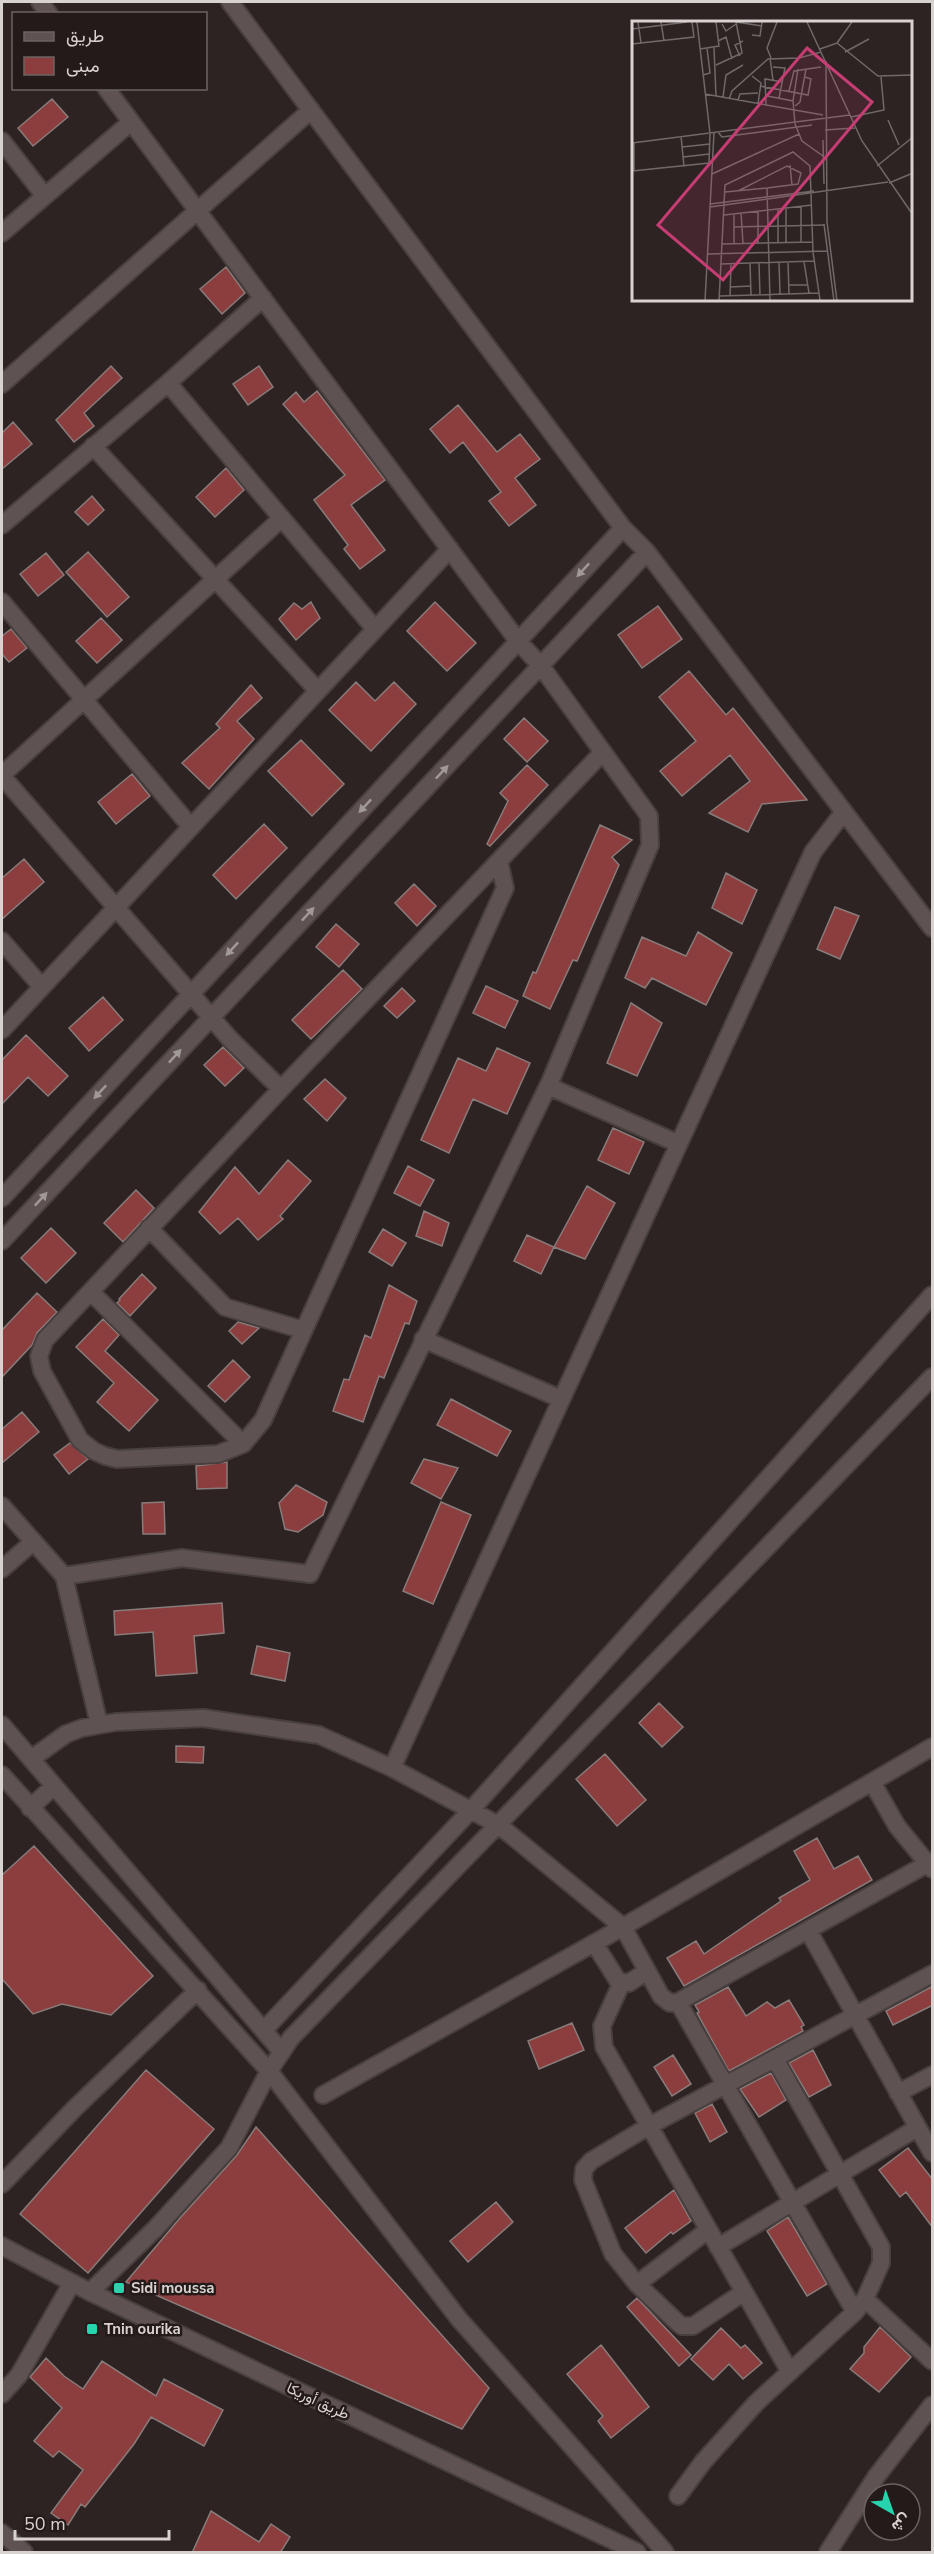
<svg xmlns="http://www.w3.org/2000/svg" width="934" height="2554" font-family="'Nunito Sans',Vazirmatn,sans-serif">
<style>
.building{fill:#8c3d3d;stroke:#887c7b;stroke-width:1.5}
.lines{fill:none;stroke-linecap:round;stroke-linejoin:round}
.minor-casing{stroke:#483f3f;stroke-width:20}
.tertiary-casing{stroke:#483f3f;stroke-width:20}
.minor{stroke:#5e5352;stroke-width:16}
.tertiary{stroke:#5e5352;stroke-width:16}
.oneway{fill:#a19998}
.poi-dot{fill:#26d5ae;stroke:#231a19;stroke-width:2}
.labels{text-anchor:middle;dominant-baseline:central;stroke-width:5;stroke-linejoin:round;paint-order:stroke}
.poi-label{font-size:15px;font-weight:bold;fill:#d8d2d1;stroke:#231a19;text-anchor:start}
.street-label{font-size:15px;fill:#d8d2d1;stroke:#231a19}
.inset-road{fill:none;stroke:#716969;stroke-width:1.5}
.view{fill:#c63d73;fill-opacity:0.15;stroke:#c63d73;stroke-width:3}
.inset-edge{fill:none;stroke:#d8d2d1;stroke-width:3}
</style>
<rect width="100%" height="100%" fill="#2d2323"/>
<path class="building" d="M 52,99 L 68,117 L 33,146 L 18,128 Z
M 226,267 L 245,293 L 222,314 L 200,289 Z
M 111,366 L 122,378 L 84,413 L 94,426 L 74,442 L 56,420 Z
M 259,366 L 273,387 L 248,405 L 233,384 Z
M 317,391 L 385,480 L 351,505 L 385,550 L 360,569 L 344,549 L 348,545 L 314,500 L 345,475 L 283,404 L 296,392 L 304,402 Z
M 458,405 L 497,452 L 520,434 L 540,459 L 515,478 L 536,505 L 509,526 L 489,501 L 501,492 L 463,442 L 450,453 L 430,429 Z
M 13,422 L 32,444 L 2,469 L 2,433 Z
M 226,468 L 244,490 L 215,517 L 196,497 Z
M 92,496 L 104,510 L 88,525 L 75,512 Z
M 88,552 L 129,597 L 107,617 L 66,572 Z
M 46,553 L 64,575 L 38,596 L 20,574 Z
M 311,602 L 320,618 L 296,640 L 279,619 L 294,603 L 302,609 Z
M 435,602 L 476,643 L 447,671 L 407,631 Z
M 658,606 L 682,639 L 642,668 L 618,635 Z
M 101,618 L 122,640 L 97,663 L 76,641 Z
M 11,629 L 27,648 L 9,662 L 2,654 L 2,636 Z
M 689,671 L 726,715 L 733,708 L 807,800 L 762,804 L 748,832 L 709,813 L 750,781 L 730,755 L 682,796 L 660,771 L 696,741 L 659,697 Z
M 356,682 L 375,701 L 394,682 L 416,704 L 371,751 L 329,710 Z
M 251,685 L 262,698 L 237,721 L 254,739 L 209,789 L 182,763 L 220,728 L 216,724 Z
M 524,718 L 548,741 L 527,762 L 504,739 Z
M 301,740 L 344,784 L 312,816 L 268,771 Z
M 527,765 L 548,785 L 490,846 L 487,844 L 508,801 L 500,793 Z
M 132,774 L 150,796 L 116,824 L 98,802 Z
M 264,824 L 287,848 L 236,899 L 213,875 Z
M 600,825 L 632,840 L 612,857 L 619,865 L 577,961 L 573,960 L 550,1009 L 523,996 L 533,972 L 536,973 Z
M 24,859 L 44,882 L 2,919 L 2,878 Z
M 726,873 L 757,890 L 742,924 L 712,908 Z
M 414,884 L 436,906 L 417,926 L 395,903 Z
M 835,907 L 859,916 L 840,959 L 817,949 Z
M 336,924 L 359,944 L 339,967 L 316,947 Z
M 698,932 L 732,953 L 706,1005 L 652,978 L 645,988 L 625,978 L 642,937 L 686,956 Z
M 343,970 L 362,989 L 311,1039 L 292,1020 Z
M 486,986 L 518,1001 L 505,1028 L 473,1013 Z
M 402,988 L 415,1001 L 397,1018 L 384,1006 Z
M 103,997 L 123,1020 L 89,1051 L 69,1028 Z
M 631,1003 L 662,1023 L 637,1076 L 607,1063 Z
M 26,1035 L 68,1076 L 48,1096 L 28,1077 L 2,1104 L 2,1060 Z
M 223,1047 L 244,1068 L 225,1086 L 204,1065 Z
M 497,1048 L 530,1063 L 507,1114 L 473,1099 L 449,1153 L 421,1140 L 458,1058 L 486,1071 Z
M 325,1079 L 346,1098 L 327,1121 L 304,1099 Z
M 613,1128 L 644,1142 L 629,1174 L 598,1160 Z
M 288,1160 L 311,1181 L 280,1216 L 283,1219 L 258,1240 L 238,1218 L 220,1234 L 199,1212 L 235,1167 L 259,1194 Z
M 408,1166 L 434,1180 L 420,1206 L 394,1193 Z
M 587,1186 L 615,1203 L 585,1259 L 554,1247 Z
M 136,1190 L 154,1208 L 123,1242 L 104,1223 Z
M 424,1211 L 449,1223 L 442,1246 L 416,1236 Z
M 51,1228 L 76,1253 L 46,1283 L 21,1258 Z
M 383,1229 L 406,1243 L 392,1266 L 369,1252 Z
M 527,1235 L 554,1247 L 541,1274 L 514,1261 Z
M 142,1274 L 156,1288 L 130,1316 L 117,1303 L 120,1300 L 119,1299 Z
M 389,1285 L 417,1301 L 409,1324 L 405,1323 L 384,1378 L 379,1376 L 363,1422 L 333,1411 L 344,1379 L 349,1380 L 365,1335 L 371,1338 Z
M 37,1293 L 57,1312 L 37,1333 L 32,1345 L 2,1377 L 2,1330 Z
M 103,1319 L 119,1335 L 105,1351 L 158,1400 L 129,1431 L 97,1402 L 114,1383 L 76,1347 Z
M 238,1322 L 259,1328 L 242,1344 L 229,1331 Z
M 233,1360 L 250,1377 L 225,1402 L 208,1386 Z
M 451,1399 L 511,1431 L 497,1456 L 437,1425 Z
M 22,1412 L 39,1432 L 2,1463 L 2,1429 Z
M 70,1443 L 88,1459 L 69,1474 L 54,1455 Z
M 424,1459 L 458,1468 L 441,1499 L 411,1483 Z
M 227,1462 L 227,1488 L 197,1489 L 196,1466 Z
M 296,1485 L 327,1502 L 323,1515 L 298,1532 L 285,1529 L 279,1503 Z
M 164,1502 L 165,1534 L 143,1534 L 142,1503 Z
M 441,1502 L 471,1515 L 433,1604 L 403,1591 Z
M 222,1603 L 224,1633 L 194,1636 L 197,1673 L 156,1676 L 153,1632 L 115,1635 L 114,1611 Z
M 257,1646 L 290,1653 L 285,1681 L 251,1674 Z
M 659,1703 L 683,1727 L 662,1747 L 639,1723 Z
M 176,1746 L 204,1747 L 203,1763 L 176,1762 Z
M 605,1754 L 646,1800 L 617,1826 L 576,1779 Z
M 817,1838 L 834,1869 L 858,1856 L 872,1880 L 684,1986 L 667,1958 L 696,1941 L 704,1954 L 781,1901 L 779,1898 L 810,1880 L 794,1851 Z
M 34,1846 L 153,1976 L 111,2015 L 62,2004 L 33,2014 L 2,1979 L 2,1875 Z
M 933,1986 L 933,2005 L 893,2025 L 886,2011 Z
M 728,1987 L 746,2016 L 767,2002 L 775,2008 L 789,2000 L 804,2025 L 801,2027 L 803,2031 L 729,2071 L 697,2013 L 699,2012 L 695,2005 Z
M 572,2023 L 584,2050 L 539,2069 L 528,2041 Z
M 813,2050 L 831,2085 L 809,2097 L 789,2063 Z
M 673,2055 L 691,2084 L 672,2096 L 654,2067 Z
M 146,2070 L 214,2129 L 88,2273 L 20,2214 Z
M 771,2073 L 786,2100 L 759,2117 L 740,2089 Z
M 712,2104 L 727,2132 L 710,2142 L 695,2113 Z
M 256,2127 L 489,2388 L 462,2429 L 126,2282 L 180,2218 L 237,2155 Z
M 908,2148 L 933,2180 L 933,2228 L 906,2192 L 900,2197 L 879,2170 Z
M 674,2190 L 691,2221 L 673,2234 L 671,2232 L 646,2253 L 625,2228 Z
M 496,2202 L 513,2222 L 468,2262 L 450,2241 Z
M 788,2217 L 827,2284 L 807,2296 L 767,2231 Z
M 637,2298 L 691,2355 L 679,2366 L 627,2307 Z
M 880,2327 L 911,2357 L 879,2392 L 850,2369 L 864,2353 L 864,2347 Z
M 721,2328 L 741,2348 L 745,2345 L 762,2363 L 743,2379 L 729,2364 L 713,2380 L 691,2359 Z
M 601,2345 L 649,2407 L 611,2438 L 598,2421 L 603,2416 L 567,2374 Z
M 46,2358 L 64,2376 L 83,2389 L 102,2361 L 156,2396 L 164,2379 L 223,2410 L 204,2446 L 151,2417 L 134,2444 L 85,2507 L 81,2504 L 68,2525 L 51,2513 L 83,2470 L 59,2451 L 53,2457 L 34,2441 L 62,2408 L 30,2377 Z
M 211,2511 L 259,2542 L 271,2524 L 290,2537 L 280,2553 L 192,2553 Z"/>
<g class="lines">
<g class="minor-casing">
<path id="minor" d="M 40,2 L 49,14
M 230,2 L 623,528 L 647,552 L 932,928
M 2,141 L 44,195
M 2,233 L 131,122
M 168,383 L 375,629
M 2,384 L 311,110
M 93,446 L 318,691
M 2,525 L 168,383 L 263,298
M 2,602 L 191,827
M 2,775 L 282,518
M 2,776 L 230,1039 L 281,1089
M 499,861 L 505,888 L 263,1420 L 243,1444 L 218,1454 L 117,1459 L 105,1456 L 94,1451 L 80,1440 L 42,1371 L 39,1356 L 45,1340 L 281,1089 L 603,752
M 2,941 L 42,987
M 2,1030 L 450,549
M 548,1086 L 679,1144
M 2,1198 L 623,528
M 149,1228 L 225,1307 L 303,1330
M 2,1241 L 647,552
M 91,1292 L 243,1444
M 423,1339 L 561,1399
M 2,1506 L 64,1576 L 182,1558 L 310,1574 L 550,1082 L 650,845 L 649,816 L 541,666 L 518,641 L 106,88
M 2,1569 L 33,1542
M 64,1576 L 99,1724
M 2,1725 L 282,2052
M 31,1759 L 66,1734 L 82,1728 L 116,1722 L 203,1718 L 319,1735 L 392,1768 L 500,1826 L 623,1927 L 661,1996 L 670,2003 L 678,2002 L 927,1864
M 392,1768 L 813,852 L 843,813
M 2,1775 L 269,2071 L 459,2319 L 665,2552
M 872,1782 L 897,1826 L 932,1869
M 30,1808 L 54,1786
M 808,1930 L 932,2153
M 594,1943 L 618,1981 L 629,1983 L 647,1971
M 622,1982 L 602,2026 L 604,2047 L 790,2372
M 678,2002 L 855,2312
M 264,2030 L 471,1810 L 932,1295
M 898,2093 L 932,2075
M 323,2095 L 623,1927 L 932,1747
M 2,2184 L 75,2108 L 198,1990
M 718,2247 L 917,2128
M 637,2284 L 708,2230
M 90,2292 L 155,2229 L 229,2148 L 269,2071 L 291,2038 L 932,1377
M 744,2292 L 693,2326 L 682,2326 L 678,2323 L 637,2284 L 613,2254 L 583,2180 L 584,2169 L 591,2161 L 649,2126 L 932,1974
M 865,2299 L 932,2361
M 2,2394 L 19,2375 L 72,2283
M 678,2496 L 703,2462 L 756,2403 L 855,2312 L 865,2299 L 881,2263 L 881,2247 L 775,2059
M 2,2533 L 24,2552
M 828,2552 L 876,2477 L 932,2405"/>
</g>
<g class="tertiary-casing">
<path id="tertiary" d="M 2,2246 L 90,2292 L 637,2552"/>
</g>
<use href="#minor" class="minor"/>
<use href="#tertiary" class="tertiary"/>
</g>
<defs><path id="oneway-solid" d="M-6-.8H1V-3.2L6.5 0L1 3.2V.8H-6Z" transform="scale(1.5)"/></defs>
<g class="oneway">
<use href="#oneway-solid" transform="translate(583 570) rotate(133)"/>
<use href="#oneway-solid" transform="translate(442 772) rotate(-47)"/>
<use href="#oneway-solid" transform="translate(365 806) rotate(133)"/>
<use href="#oneway-solid" transform="translate(308 914) rotate(-47)"/>
<use href="#oneway-solid" transform="translate(232 949) rotate(133)"/>
<use href="#oneway-solid" transform="translate(175 1056) rotate(-47)"/>
<use href="#oneway-solid" transform="translate(100 1092) rotate(133)"/>
<use href="#oneway-solid" transform="translate(41 1199) rotate(-47)"/>
</g>
<g class="poi-dot">
<rect x="113" y="2282" width="12" height="12" rx="3"/>
<rect x="86" y="2323" width="12" height="12" rx="3"/>
</g>
<g class="labels">
<g class="poi-label">
<text x="131" y="2288">Sidi moussa</text>
<text x="104" y="2329">Tnin ourika</text>
</g>
<g class="street-label">
<text transform="translate(318 2401) rotate(25)">طريق أوريكا</text>
</g>
</g>
<g transform="translate(632 21)">
<rect width="280" height="280" fill="#2d2323"/>
<path class="inset-road" d="M 6,1 L 9,22M 29,1 L 32,20M 175,1 L 230,120 L 281,194M 90,3 L 94,10 L 104,3M 0,8 L 55,1M 120,14 L 128,15 L 130,1M 86,20 L 94,16 L 100,38M 205,22 L 220,1M 0,23 L 62,16 L 60,1M 82,27 L 84,75M 68,28 L 87,25 L 84,1M 188,28 L 205,22 L 246,55 L 281,54M 213,31 L 237,18M 108,35 L 103,24 L 111,20M 138,37 L 141,59M 139,37 L 135,27 L 145,1M 194,40 L 195,201 L 205,280M 84,44 L 110,32 L 104,1 L 130,5M 141,46 L 153,47 L 147,77M 71,54 L 78,52 L 75,27M 120,55 L 129,62 L 126,83M 128,65 L 176,74 L 179,58 L 173,56M 157,70 L 162,50 L 189,46M 73,73 L 191,94M 135,75 L 161,80 L 163,103 L 170,120 L 191,135M 91,76 L 94,54 L 111,44M 97,78 L 100,70 L 136,38 L 167,37 L 189,31M 106,79 L 108,73 L 126,72M 161,80 L 166,48M 134,84 L 133,58 L 151,61M 163,85 L 168,81 L 174,48M 219,96 L 252,89 L 249,56M 256,99 L 267,124M 193,109 L 223,107M 86,111 L 90,116 L 180,104M 49,115 L 52,146M 191,119 L 192,163M 0,122 L 218,94M 2,122 L 2,150M 50,126 L 78,123M 51,136 L 77,133M 158,144 L 160,164M 245,145 L 281,116M 0,150 L 77,142 L 78,112 L 65,1M 80,153 L 167,113M 257,162 L 281,152M 135,167 L 138,280M 93,171 L 135,167 L 166,163 L 169,152 L 155,145 L 106,170M 78,183 L 182,170M 169,185 L 169,221M 78,186 L 256,161M 154,187 L 154,221M 146,188 L 146,222M 126,190 L 126,222M 109,192 L 111,222M 102,193 L 102,222M 92,194 L 180,184M 192,203 L 202,280M 102,206 L 193,204M 90,223 L 181,221M 76,233 L 195,230M 147,241 L 148,273M 156,241 L 157,273M 172,241 L 177,272M 118,242 L 119,274M 127,242 L 128,274M 89,243 L 182,240M 157,264 L 176,264M 98,266 L 119,265M 87,275 L 187,272M 98,275 L 99,243M 73,280 L 82,112M 87,280 L 93,164 L 161,131 L 178,145 L 181,231 L 188,279"/>
<path class="view" d="M 175,27 L 240,81 L 91,259 L 26,204 Z"/>
<rect width="280" height="280" class="inset-edge"/>
</g>
<rect width="934" height="2554" fill="none" stroke="#d8d2d1" stroke-width="6"/>
<rect x="12" y="12" width="195" height="78" fill="#231a19" stroke="#6b6463" stroke-width="1.5"/>
<rect x="24" y="32" width="30" height="9" fill="#5e5352" stroke="#6b6463" stroke-width="1.5"/>
<text x="66" y="42" font-size="18" fill="#d8d2d1">طريق</text>
<rect x="24" y="57" width="30" height="18" fill="#8c3d3d" stroke="#6b6463" stroke-width="1.5"/>
<text x="66" y="72" font-size="18" fill="#d8d2d1">مبنى</text>
<g transform="translate(892 2512) rotate(140)"><circle r="28" fill="#231a19" stroke="#6b6463" stroke-width="1.5"/>
<path d="M0-4.5L10 22L0 15L-10 22Z" fill="#26d5ae"/>
<text y="-9" font-size="16" font-weight="bold" text-anchor="middle" fill="#d8d2d1">ش</text>
</g>
<path d="M15 2530v9h154v-9" fill="none" stroke="#d8d2d1" stroke-width="3"/>
<text x="24" y="2530" font-size="18" fill="#d8d2d1" stroke="#231a19" stroke-width="4.5" paint-order="stroke">50 m</text>
</svg>
